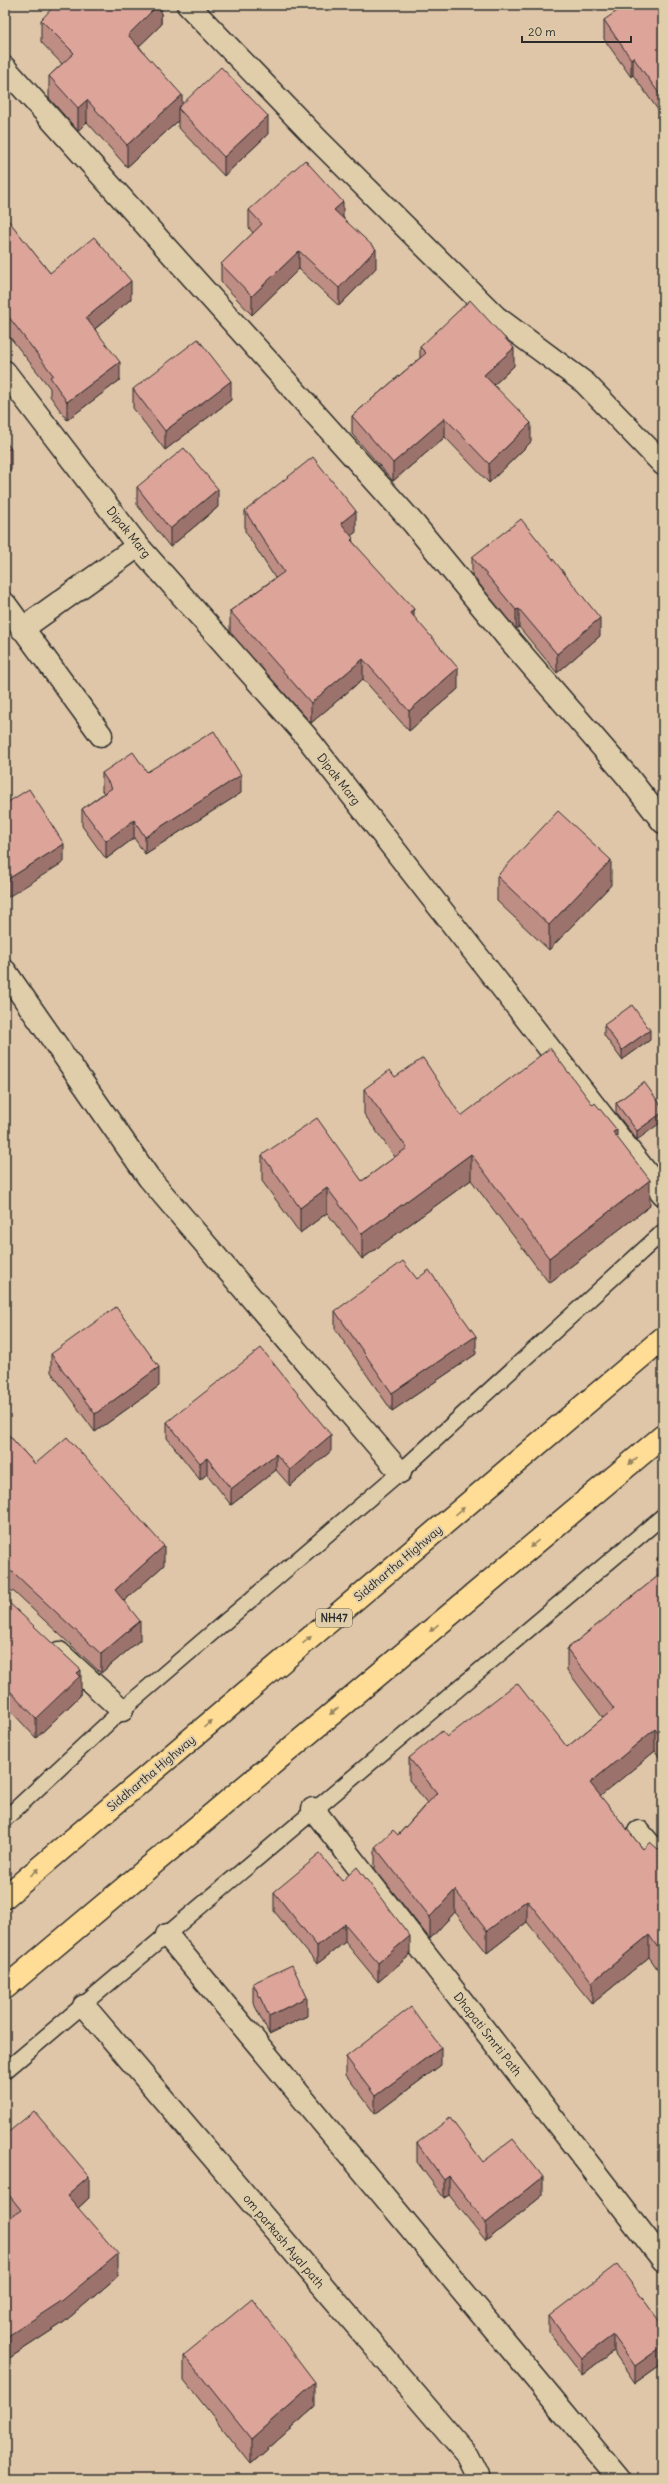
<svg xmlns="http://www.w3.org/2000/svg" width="668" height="2484" font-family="Delius,sans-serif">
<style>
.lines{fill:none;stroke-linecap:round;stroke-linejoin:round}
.lane-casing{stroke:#2b2b2b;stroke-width:18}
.street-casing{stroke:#2b2b2b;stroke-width:25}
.highway-casing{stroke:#2b2b2b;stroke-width:25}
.lane{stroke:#e0ceab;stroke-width:15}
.street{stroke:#e0ceab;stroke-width:22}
.highway{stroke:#ffdd96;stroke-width:22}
.wall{fill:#be8d84;stroke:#2b2b2b}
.shaded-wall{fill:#9b736c;stroke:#2b2b2b}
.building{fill:#dda49a;stroke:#2b2b2b}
.oneway{fill:#958460}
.labels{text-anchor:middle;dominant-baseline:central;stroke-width:4;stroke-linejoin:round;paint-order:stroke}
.shield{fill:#e0ceab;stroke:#615c51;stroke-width:1}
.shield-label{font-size:11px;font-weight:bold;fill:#2b2b2b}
.street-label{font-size:12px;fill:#2b2b2b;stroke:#e0ceab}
</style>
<rect width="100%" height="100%" fill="#dfc6a8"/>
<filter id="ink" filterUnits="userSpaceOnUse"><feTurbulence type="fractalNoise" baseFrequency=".025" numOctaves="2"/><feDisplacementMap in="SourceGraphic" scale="8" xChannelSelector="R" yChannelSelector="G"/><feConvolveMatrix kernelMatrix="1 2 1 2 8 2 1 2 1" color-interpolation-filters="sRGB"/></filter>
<g filter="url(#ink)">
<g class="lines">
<g class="lane-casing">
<path id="lane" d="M 5,1819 L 122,1710 L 400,1472 L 663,1232
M 5,2071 L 663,1516"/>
</g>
<g class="street-casing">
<path id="street" d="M 188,5 L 317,139 L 496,317 L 585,383 L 663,464
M 5,68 L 414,524 L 507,637 L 628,777 L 663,822
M 5,372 L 138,546 L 305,735 L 663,1194
M 5,604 L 101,735
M 22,629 L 138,546
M 5,971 L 149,1178 L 400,1472
M 59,1653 L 122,1710
M 313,1809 L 663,2260
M 639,1832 L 663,1860
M 167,1935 L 619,2479
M 84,2006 L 467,2455 L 477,2475 L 477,2479"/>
</g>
<g class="highway-casing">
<path id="highway" d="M 5,1897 L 663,1338
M 5,1988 L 663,1436"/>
</g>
<use href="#lane" class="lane"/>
<use href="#street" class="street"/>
<use href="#highway" class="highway"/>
</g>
<path class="wall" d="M 161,5 L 161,25 L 139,46 L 182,104 L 268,134 L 224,176 L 178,127 L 178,121 L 127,167 L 87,122 L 78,131 L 49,98 L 49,76 L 62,64 L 41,42 L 41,20 Z
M 663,5 L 663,117 L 633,75 L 631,77 L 604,39 L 604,20 Z
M 249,210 L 343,217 L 376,268 L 339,306 L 299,269 L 252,315 L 221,282 L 221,264 L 253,233 L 249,228 Z
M 5,217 L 50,273 L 131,299 L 95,329 L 120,380 L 67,420 L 50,396 L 50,388 L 5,331 Z
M 420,347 L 514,366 L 494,385 L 531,442 L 489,483 L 445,437 L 393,481 L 352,434 L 352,416 L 420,358 Z
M 133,389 L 231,400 L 165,450 L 133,408 Z
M 5,441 L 11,449 L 11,470 L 5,470 Z
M 137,487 L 218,507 L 170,547 L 137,505 Z
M 245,511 L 356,532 L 351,535 L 353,542 L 414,617 L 458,689 L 409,731 L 363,679 L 311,723 L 230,632 L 230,611 L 275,578 L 245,531 Z
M 472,557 L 600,636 L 557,673 L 519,627 L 516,629 L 472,575 Z
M 147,772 L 241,793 L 145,854 L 134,838 L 106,859 L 82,826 L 82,809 L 104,793 L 102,791 L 102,773 Z
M 663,776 L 663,802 L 661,798 L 661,778 Z
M 497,876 L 611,885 L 549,950 L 497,901 Z
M 604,1025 L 650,1040 L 622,1060 L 604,1035 Z
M 395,1077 L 461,1116 L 617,1137 L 650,1206 L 549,1283 L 471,1180 L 362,1259 L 327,1213 L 300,1233 L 262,1181 L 262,1155 L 362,1181 L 395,1157 L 364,1114 L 364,1089 Z
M 644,1082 L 637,1140 L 616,1113 L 616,1103 Z
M 335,1311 L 476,1354 L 392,1411 L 335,1329 Z
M 51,1354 L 159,1386 L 95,1432 L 51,1372 Z
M 167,1422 L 331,1451 L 290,1486 L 276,1470 L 231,1505 L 207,1474 L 200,1480 L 167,1438 Z
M 5,1431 L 35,1464 L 164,1565 L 124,1601 L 140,1640 L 101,1673 L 14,1592 L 7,1589 L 5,1589 Z
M 663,1553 L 663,1762 L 655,1751 L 600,1796 L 643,1849 L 659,1850 L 663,1849 L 663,1977 L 649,1957 L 592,2004 L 527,1922 L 487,1953 L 455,1912 L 430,1939 L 375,1869 L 375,1847 L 398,1835 L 427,1803 L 409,1780 L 409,1758 L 447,1737 L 567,1747 L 603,1718 L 567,1670 L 567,1649 L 657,1577 L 657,1558 Z
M 5,1599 L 81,1689 L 80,1690 L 80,1696 L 36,1738 L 10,1710 Z
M 342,1881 L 410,1955 L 378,1982 L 345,1942 L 317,1964 L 274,1911 L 274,1892 Z
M 253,1983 L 307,2016 L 269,2034 L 253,2002 Z
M 346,2057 L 441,2065 L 375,2114 L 346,2075 Z
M 5,2135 L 89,2198 L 78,2208 L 118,2276 L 63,2323 L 5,2361 L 5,2221 L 9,2218 L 5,2213 Z
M 417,2143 L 483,2162 L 543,2195 L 486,2241 L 449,2195 L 444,2198 L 417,2162 Z
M 549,2316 L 663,2326 L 663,2363 L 635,2383 L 613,2351 L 582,2375 L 549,2332 Z
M 184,2355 L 315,2407 L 251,2464 L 184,2380 Z"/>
<path class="shaded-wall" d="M 158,5 L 161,5 L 161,25 L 128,57 L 128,35 Z
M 633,57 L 633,75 L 631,77 L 631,59 Z
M 182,95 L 182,113 L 178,108 L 178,121 L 127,167 L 127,145 Z
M 87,100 L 87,122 L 78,131 L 78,108 Z
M 268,116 L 268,134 L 224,176 L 224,157 Z
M 343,202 L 343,221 L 334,210 Z
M 376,249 L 376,268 L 339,306 L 339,288 Z
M 299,251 L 299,269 L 252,315 L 252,296 Z
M 131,281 L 131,299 L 86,336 L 86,318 Z
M 514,348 L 514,366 L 484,394 L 484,375 Z
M 120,362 L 120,380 L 67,420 L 67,402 Z
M 231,381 L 231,400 L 165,450 L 165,431 Z
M 445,418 L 445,437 L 393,481 L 393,463 Z
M 531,423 L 531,442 L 489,483 L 489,464 Z
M 218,489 L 218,507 L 170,547 L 170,529 Z
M 356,511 L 356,532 L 341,544 L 341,523 Z
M 414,609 L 414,629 L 410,612 Z
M 519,609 L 519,627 L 516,629 L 516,610 Z
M 600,618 L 600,636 L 557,673 L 557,654 Z
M 363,659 L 363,679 L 311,723 L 311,703 Z
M 458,668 L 458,689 L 409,731 L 409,711 Z
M 241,775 L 241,793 L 145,854 L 145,837 Z
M 134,820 L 134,838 L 106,859 L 106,841 Z
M 64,844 L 64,862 L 5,899 L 5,881 Z
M 611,860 L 611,885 L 549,950 L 549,925 Z
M 650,1030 L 650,1040 L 622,1060 L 622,1050 Z
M 663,1112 L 663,1121 L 637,1140 L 637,1131 Z
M 617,1130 L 617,1155 L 613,1132 Z
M 471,1154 L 471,1180 L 362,1259 L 362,1234 Z
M 650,1180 L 650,1206 L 549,1283 L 549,1258 Z
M 327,1188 L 327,1213 L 300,1233 L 300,1208 Z
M 476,1336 L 476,1354 L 392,1411 L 392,1393 Z
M 159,1367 L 159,1386 L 95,1432 L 95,1414 Z
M 331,1435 L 331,1451 L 290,1486 L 290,1470 Z
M 276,1454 L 276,1470 L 231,1505 L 231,1489 Z
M 207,1458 L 207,1474 L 200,1480 L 200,1463 Z
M 164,1546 L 164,1565 L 115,1609 L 115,1590 Z
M 140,1621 L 140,1640 L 101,1673 L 101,1654 Z
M 81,1670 L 81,1689 L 80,1690 L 80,1696 L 36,1738 L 36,1718 L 77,1673 Z
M 10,1691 L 10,1710 L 5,1714 L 5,1695 Z
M 655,1729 L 655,1751 L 590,1805 L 590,1783 Z
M 455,1890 L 455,1912 L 430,1939 L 430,1917 Z
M 527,1900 L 527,1922 L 487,1953 L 487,1931 Z
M 345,1924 L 345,1942 L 317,1964 L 317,1946 Z
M 649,1935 L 649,1957 L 592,2004 L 592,1982 Z
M 410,1936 L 410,1955 L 378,1982 L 378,1963 Z
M 307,1997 L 307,2016 L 269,2034 L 269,2016 Z
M 441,2047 L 441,2065 L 375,2114 L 375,2096 Z
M 89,2176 L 89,2198 L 67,2218 L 67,2195 Z
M 449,2176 L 449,2195 L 444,2198 L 444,2180 Z
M 543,2177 L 543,2195 L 486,2241 L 486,2223 Z
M 118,2254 L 118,2276 L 63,2323 L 5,2361 L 5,2338 Z
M 613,2335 L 613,2351 L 582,2375 L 582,2358 Z
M 663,2346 L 663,2363 L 635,2383 L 635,2366 Z
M 315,2382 L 315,2407 L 251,2464 L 251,2439 Z"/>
<path class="building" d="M 55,5 L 158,5 L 128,35 L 182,95 L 127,145 L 87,100 L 78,108 L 49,76 L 74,53 L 41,20 Z
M 626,5 L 663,5 L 663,99 L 633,57 L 631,59 L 604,20 Z
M 221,67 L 268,116 L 224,157 L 178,108 Z
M 305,160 L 343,202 L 334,210 L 376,249 L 339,288 L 299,251 L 252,296 L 221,264 L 262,224 L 249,210 Z
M 5,216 L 50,273 L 94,237 L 131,281 L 86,318 L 120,362 L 67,402 L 50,377 L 53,375 L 5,312 Z
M 470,300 L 514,348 L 484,375 L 531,423 L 489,464 L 445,418 L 393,463 L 352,416 L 426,353 L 420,347 Z
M 198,339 L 231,381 L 165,431 L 133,389 Z
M 5,441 L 11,449 L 5,449 Z
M 184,448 L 218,489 L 170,529 L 137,487 Z
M 313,457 L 356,511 L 341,523 L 353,538 L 351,540 L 414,609 L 410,612 L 458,668 L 409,711 L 363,659 L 311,703 L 230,611 L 284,572 L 245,511 Z
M 521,519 L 600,618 L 557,654 L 519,609 L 516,610 L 472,557 Z
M 214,731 L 241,775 L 145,837 L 134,820 L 106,841 L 82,809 L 112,788 L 102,773 L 133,752 L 147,772 Z
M 663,776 L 663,781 L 661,778 Z
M 29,789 L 64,844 L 5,881 L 5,804 Z
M 558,811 L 611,860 L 549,925 L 497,876 Z
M 632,1005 L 650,1030 L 622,1050 L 604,1025 Z
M 550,1048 L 593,1105 L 595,1103 L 617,1130 L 613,1132 L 650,1180 L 549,1258 L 471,1154 L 362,1234 L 327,1188 L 300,1208 L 262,1155 L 317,1118 L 362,1181 L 407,1148 L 364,1089 L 390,1070 L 395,1077 L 423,1058 L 461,1116 Z
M 644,1082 L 663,1108 L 663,1112 L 637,1131 L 616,1103 Z
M 403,1261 L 417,1279 L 429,1270 L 476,1336 L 392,1393 L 335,1311 Z
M 116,1307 L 159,1367 L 95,1414 L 51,1354 Z
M 261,1348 L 331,1435 L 290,1470 L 276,1454 L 231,1489 L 207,1458 L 200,1463 L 167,1422 Z
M 5,1431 L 35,1464 L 67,1437 L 164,1546 L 115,1590 L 140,1621 L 101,1654 L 14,1573 L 7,1570 L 5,1570 Z
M 663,1553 L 663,1566 L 657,1558 Z
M 663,1572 L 663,1740 L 655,1729 L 590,1783 L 643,1849 L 650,1842 L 659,1850 L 663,1849 L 663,1955 L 649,1935 L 592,1982 L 527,1900 L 487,1931 L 455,1890 L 430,1917 L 375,1847 L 393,1830 L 398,1835 L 437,1793 L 409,1758 L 442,1731 L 447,1737 L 517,1683 L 567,1747 L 614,1709 L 567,1649 Z
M 5,1599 L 81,1670 L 77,1673 L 80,1676 L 36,1718 L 10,1691 L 5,1695 Z
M 320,1854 L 342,1881 L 357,1867 L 410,1936 L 378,1963 L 345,1924 L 317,1946 L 274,1892 Z
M 292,1965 L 307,1997 L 269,2016 L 253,1983 Z
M 411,2007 L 441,2047 L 375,2096 L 346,2057 Z
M 34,2111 L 89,2176 L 67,2195 L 118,2254 L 63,2300 L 5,2338 L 5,2221 L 21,2210 L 5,2190 L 5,2135 Z
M 450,2118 L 483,2162 L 513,2139 L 543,2177 L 486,2223 L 449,2176 L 444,2180 L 417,2143 Z
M 617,2264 L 663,2326 L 663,2346 L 635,2366 L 613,2335 L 582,2358 L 549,2316 Z
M 252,2299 L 315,2382 L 251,2439 L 184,2355 Z"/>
<defs><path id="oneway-solid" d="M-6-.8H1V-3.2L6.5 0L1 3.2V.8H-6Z"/></defs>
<g class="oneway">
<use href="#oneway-solid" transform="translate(633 1461) rotate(140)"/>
<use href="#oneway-solid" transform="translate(460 1511) rotate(-40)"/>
<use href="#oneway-solid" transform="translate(534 1544) rotate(140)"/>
<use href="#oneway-solid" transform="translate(434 1628) rotate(140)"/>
<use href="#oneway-solid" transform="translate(307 1640) rotate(-40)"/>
<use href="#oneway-solid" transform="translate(334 1711) rotate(140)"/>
<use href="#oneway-solid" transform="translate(208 1724) rotate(-40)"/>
<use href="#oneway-solid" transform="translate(35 1872) rotate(-40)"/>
</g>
</g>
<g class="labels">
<rect class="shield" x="316" y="1609" width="36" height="18" rx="3"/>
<g class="shield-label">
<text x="334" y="1618">NH47</text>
</g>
<g class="street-label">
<text transform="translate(129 532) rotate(51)">Dipak Marg</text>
<text transform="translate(339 779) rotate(52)">Dipak Marg</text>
<text transform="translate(398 1563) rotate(-40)">Siddhartha Highway</text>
<text transform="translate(151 1773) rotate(-40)">Siddhartha Highway</text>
<text transform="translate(488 2034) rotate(52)">Dhapati Smrti Path</text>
<text transform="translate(284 2241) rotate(50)">om parkash Ayal path</text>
</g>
</g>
<rect width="668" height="2484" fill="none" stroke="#e0ceab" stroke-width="20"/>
<rect x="10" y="10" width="648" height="2464" fill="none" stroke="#2b2b2b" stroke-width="1.5" filter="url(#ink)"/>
<path d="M522 36v6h109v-6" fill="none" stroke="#2b2b2b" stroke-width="2"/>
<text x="528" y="36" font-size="12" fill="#2b2b2b" stroke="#e0ceab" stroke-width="3" paint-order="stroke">20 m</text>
</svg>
